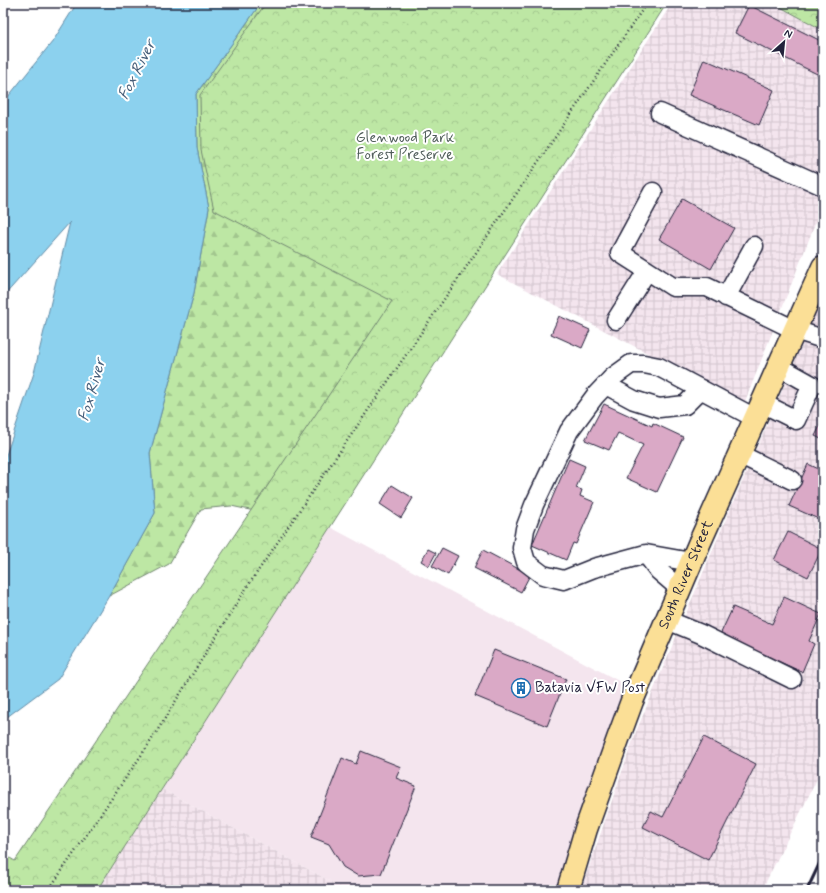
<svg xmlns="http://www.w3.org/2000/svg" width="826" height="893" font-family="Mynerve,sans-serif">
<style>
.built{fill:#f4e5ee}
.industrial{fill:url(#industrial-grid)}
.forest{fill:url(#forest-firs);stroke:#708470}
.park{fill:url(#park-crowns);stroke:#708470}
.water{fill:#8cd1ee;stroke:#628ba6}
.building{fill:#daa9c6;stroke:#22223b}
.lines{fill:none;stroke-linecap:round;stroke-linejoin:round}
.minor-casing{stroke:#22223b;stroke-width:21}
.major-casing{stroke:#22223b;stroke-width:25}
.path{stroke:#22223b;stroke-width:2.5;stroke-dasharray:1 3;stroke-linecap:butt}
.minor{stroke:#fff;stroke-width:18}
.major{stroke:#fbdf96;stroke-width:22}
.rail{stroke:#22223b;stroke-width:3}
.labels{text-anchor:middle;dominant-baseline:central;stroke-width:4;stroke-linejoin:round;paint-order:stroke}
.park-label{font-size:15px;fill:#505d5a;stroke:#fff}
.street-label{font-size:15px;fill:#22223b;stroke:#fff}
.poi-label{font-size:15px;fill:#22223b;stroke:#fff;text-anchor:start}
.water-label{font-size:16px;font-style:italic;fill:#475f7a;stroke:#fff}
</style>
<defs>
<pattern id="industrial-grid" width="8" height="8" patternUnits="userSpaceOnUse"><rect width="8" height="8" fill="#f4e5ee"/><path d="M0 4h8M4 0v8" fill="none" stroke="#d1c4cd"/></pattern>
<pattern id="forest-firs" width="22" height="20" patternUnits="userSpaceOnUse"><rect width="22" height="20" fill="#bde7a4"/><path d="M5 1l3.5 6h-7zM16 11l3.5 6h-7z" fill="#a2c68e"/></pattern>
<pattern id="park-crowns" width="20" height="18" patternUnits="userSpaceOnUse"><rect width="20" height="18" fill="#bde7a4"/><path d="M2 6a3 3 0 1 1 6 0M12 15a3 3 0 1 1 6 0" fill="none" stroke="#a2c68e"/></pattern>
</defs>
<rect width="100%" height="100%" fill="#fff"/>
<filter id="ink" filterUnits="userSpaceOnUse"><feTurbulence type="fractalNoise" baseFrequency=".025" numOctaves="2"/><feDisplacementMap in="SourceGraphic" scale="8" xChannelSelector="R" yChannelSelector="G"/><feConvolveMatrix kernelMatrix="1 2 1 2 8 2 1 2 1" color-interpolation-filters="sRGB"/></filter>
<g filter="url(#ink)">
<path class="built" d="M 330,527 L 630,687 L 562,890 L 346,890 L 162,789 Z"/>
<path class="industrial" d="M 672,3 L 773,3 L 823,30 L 823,204 L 744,404 L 497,274 Z
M 823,297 L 823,767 L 762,890 L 581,890 L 635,734 L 722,528 Z
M 162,789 L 346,890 L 97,890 Z"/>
<path class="forest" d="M 261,3 L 630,3 L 283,517 L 231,506 L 201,509 L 169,564 L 109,596 L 155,513 L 150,453 L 194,293 L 209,208 L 197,148 L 196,94 Z"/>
<path class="park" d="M 266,3 L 667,3 L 97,890 L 3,890 L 3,854 L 15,861 L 392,301 L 214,210 L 201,150 L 200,95 Z
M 773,3 L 823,3 L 823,30 Z"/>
<path class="water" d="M 77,3 L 261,3 L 196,94 L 197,148 L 209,208 L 194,293 L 150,453 L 155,513 L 109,596 L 58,679 L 3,720 L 3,464 L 34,373 L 70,222 L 3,297 L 3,103 L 53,41 Z"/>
<path class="building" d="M 749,5 L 823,42 L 823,77 L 735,33 Z
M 704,59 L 774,90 L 759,125 L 689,95 Z
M 682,199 L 734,228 L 711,269 L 659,239 Z
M 559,316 L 590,330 L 582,348 L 551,334 Z
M 604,404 L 652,426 L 653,423 L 683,437 L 657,492 L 626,478 L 643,445 L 618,433 L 609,450 L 585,440 Z
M 823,420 L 823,440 L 815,436 Z
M 569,459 L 585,466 L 576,488 L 582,490 L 580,496 L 594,502 L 576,544 L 573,543 L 566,560 L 532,545 Z
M 808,464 L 823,471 L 823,521 L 789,506 Z
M 392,485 L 413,498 L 401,518 L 380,504 Z
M 788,532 L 822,549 L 808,577 L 774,560 Z
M 442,548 L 458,556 L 448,575 L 432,566 Z
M 428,549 L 436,553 L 429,566 L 421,561 Z
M 483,550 L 530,575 L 521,592 L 474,568 Z
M 784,597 L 821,614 L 809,641 L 814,644 L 802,672 L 720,635 L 733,607 L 772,624 Z
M 494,650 L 566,679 L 547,726 L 475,696 Z
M 704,737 L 756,764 L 708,860 L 643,827 L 651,811 L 663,817 Z
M 361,751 L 401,767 L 396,778 L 416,786 L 381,874 L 358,876 L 343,867 L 329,844 L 311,837 L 342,758 L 356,764 Z"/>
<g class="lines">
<g class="minor-casing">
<path id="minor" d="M 660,113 L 823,186
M 653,192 L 620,253 L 673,287 L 707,287 L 795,330 L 823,339
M 726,297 L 754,246
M 616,320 L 647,271
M 606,385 L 634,400 L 659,408 L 685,405 L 701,389
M 762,403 L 796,420 L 812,385 L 778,366
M 739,454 L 792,480
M 646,554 L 659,571 L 680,589
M 691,562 L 646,554 L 594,568 L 564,580 L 543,575 L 526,562 L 522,548 L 525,529 L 534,505 L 569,431 L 595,396 L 613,377 L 631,364 L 644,364 L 659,367 L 755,418
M 667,620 L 701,634 L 792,679"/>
</g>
<g class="major-casing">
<g id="major">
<path id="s1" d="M 568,890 L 586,829 L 618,739 L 632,701 L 699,544 L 823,267"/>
</g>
</g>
<path class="path" d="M 3,4 L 4,3
M 47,890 L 50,888 L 147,747 L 247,587 L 647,3"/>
<use href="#minor" class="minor"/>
<use href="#major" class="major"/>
<path class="rail" d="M 807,890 L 823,856"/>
</g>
</g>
<defs>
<g id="building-ring" transform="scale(1)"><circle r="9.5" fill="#fff" stroke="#1f6fb2" stroke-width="1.5"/><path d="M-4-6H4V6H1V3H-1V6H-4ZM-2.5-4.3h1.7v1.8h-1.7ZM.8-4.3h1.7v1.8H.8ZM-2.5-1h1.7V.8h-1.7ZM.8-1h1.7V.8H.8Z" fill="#1f6fb2"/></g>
</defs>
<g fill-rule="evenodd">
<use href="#building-ring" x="521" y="688"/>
</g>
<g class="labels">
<g class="park-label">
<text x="405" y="138">Glenwood Park<tspan x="405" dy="17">Forest Preserve</tspan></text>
</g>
<g class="street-label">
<text stroke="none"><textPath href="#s1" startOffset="337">South River Street</textPath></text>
</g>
<g class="poi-label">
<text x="535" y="688">Batavia VFW Post</text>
</g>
<g class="water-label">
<text transform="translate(137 70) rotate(-63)">Fox River</text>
<text transform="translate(92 390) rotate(-74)">Fox River</text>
</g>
</g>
<rect width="826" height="893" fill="none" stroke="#fff" stroke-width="16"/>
<rect x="8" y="8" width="810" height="877" fill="none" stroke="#22223b" stroke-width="1.5" filter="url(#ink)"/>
<g transform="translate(784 42) rotate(27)" stroke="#ffffff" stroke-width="3" paint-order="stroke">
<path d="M0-3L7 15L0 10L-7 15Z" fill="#22223b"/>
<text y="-6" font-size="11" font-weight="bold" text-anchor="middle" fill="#22223b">N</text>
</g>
</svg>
